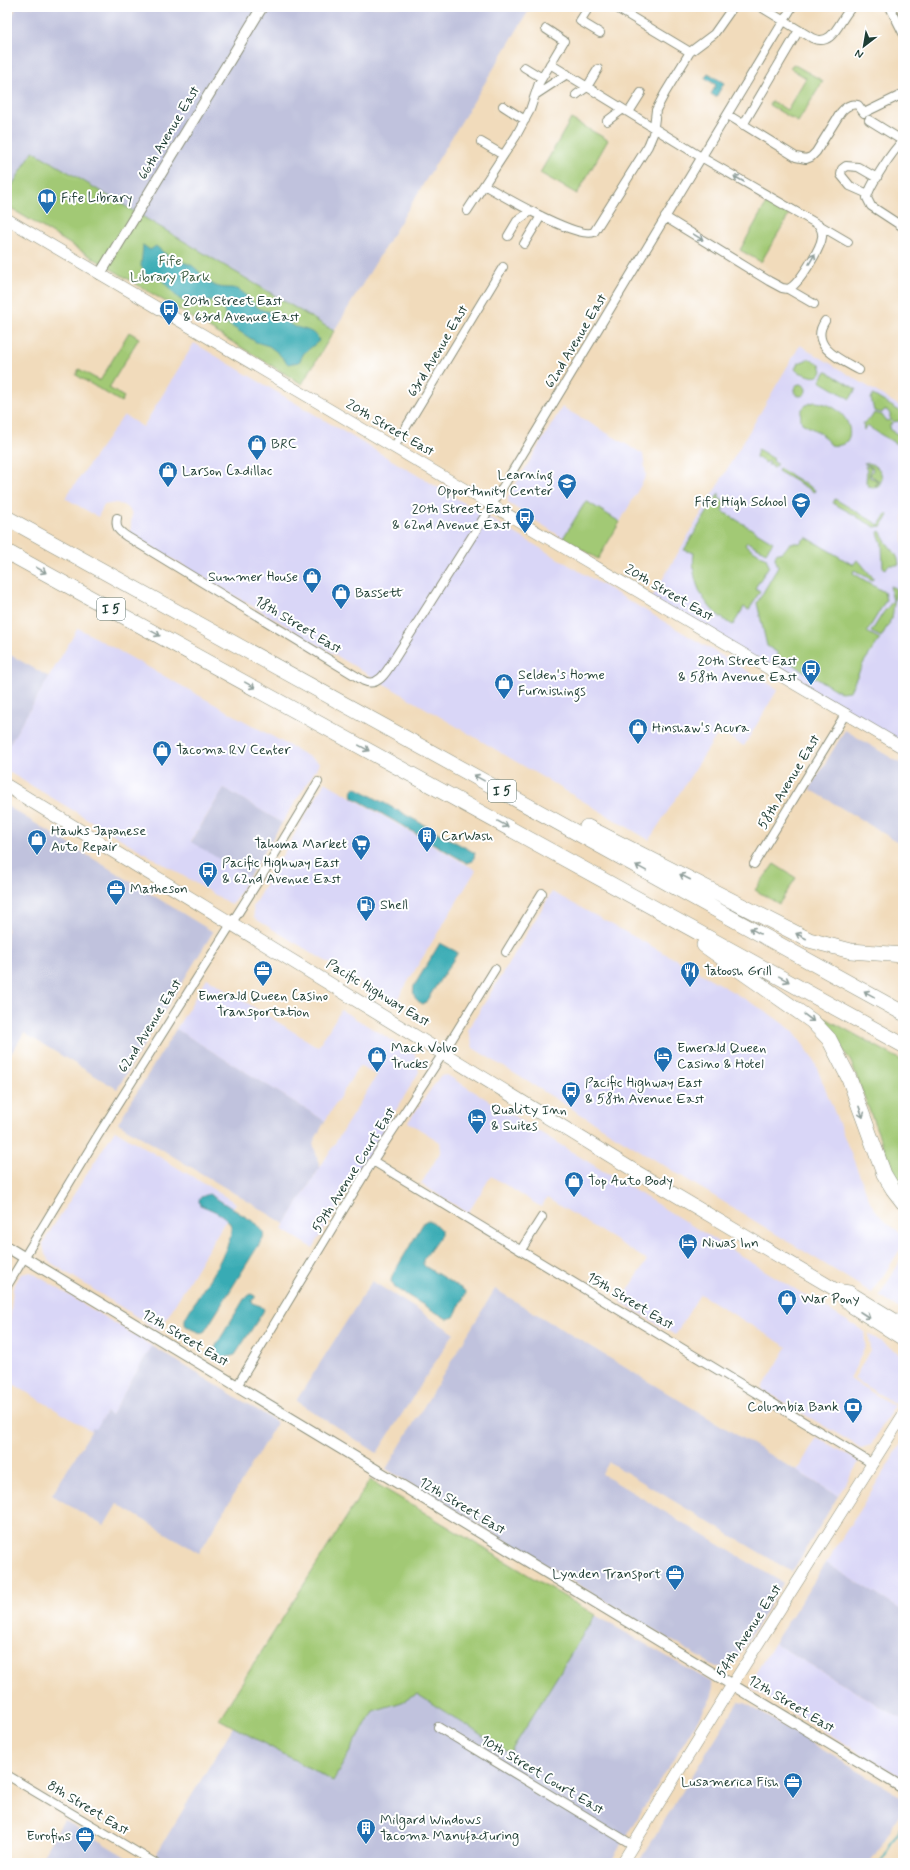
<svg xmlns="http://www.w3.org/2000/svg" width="910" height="1870" font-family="Mynerve,sans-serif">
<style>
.built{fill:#d9d6f7}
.industrial{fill:#c0c2dd}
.green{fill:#a2c974;stroke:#608354}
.water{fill:#39abb4;stroke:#2c7474}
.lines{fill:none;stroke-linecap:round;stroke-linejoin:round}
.stream{stroke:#39abb4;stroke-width:2}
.minor-casing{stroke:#888c78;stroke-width:10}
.tertiary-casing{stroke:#888c78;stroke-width:12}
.secondary-casing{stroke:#888c78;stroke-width:12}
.primary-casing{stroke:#888c78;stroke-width:14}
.motorway-casing{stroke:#888c78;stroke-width:16}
.minor{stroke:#fff;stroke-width:8}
.tertiary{stroke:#fff;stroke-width:10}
.secondary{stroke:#fff;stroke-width:11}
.primary{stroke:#fff;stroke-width:13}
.motorway{stroke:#fff;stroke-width:15}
.oneway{stroke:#8f9e9a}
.labels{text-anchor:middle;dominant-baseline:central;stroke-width:4;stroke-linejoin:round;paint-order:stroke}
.shield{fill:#fff;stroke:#627771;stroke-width:1}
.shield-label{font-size:13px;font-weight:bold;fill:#1f3d34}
.street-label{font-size:14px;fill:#1f3d34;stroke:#fff}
.poi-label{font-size:14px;fill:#1f3d34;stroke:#fff;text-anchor:start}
.park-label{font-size:14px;fill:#406044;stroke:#fff}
</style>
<rect width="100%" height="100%" fill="#fff"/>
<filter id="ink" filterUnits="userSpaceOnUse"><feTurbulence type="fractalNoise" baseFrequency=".025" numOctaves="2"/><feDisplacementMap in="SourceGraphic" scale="8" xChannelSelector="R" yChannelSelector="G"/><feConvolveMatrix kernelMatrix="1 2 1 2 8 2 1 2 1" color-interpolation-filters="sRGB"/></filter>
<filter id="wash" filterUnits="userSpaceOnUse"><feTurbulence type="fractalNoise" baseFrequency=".012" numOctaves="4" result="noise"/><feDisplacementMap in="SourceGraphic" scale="16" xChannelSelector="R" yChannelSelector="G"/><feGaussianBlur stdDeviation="0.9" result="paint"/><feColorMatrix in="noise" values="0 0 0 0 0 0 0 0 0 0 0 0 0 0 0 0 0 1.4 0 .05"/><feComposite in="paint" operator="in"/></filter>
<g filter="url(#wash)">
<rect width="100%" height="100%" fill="#f1dbbb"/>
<path class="built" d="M 194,343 L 778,689 L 744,746 L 719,732 L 649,840 L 130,534 L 132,514 L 129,509 L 123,505 L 116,503 L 104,505 L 98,517 L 65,498 L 124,415 L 143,427 Z
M 800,345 L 903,408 L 903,748 L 651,599 Z
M 562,407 L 643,454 L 646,476 L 620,522 L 586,501 L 563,538 L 508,503 L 508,497 Z
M 78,628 L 320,763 L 282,823 L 224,788 L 191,841 L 249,877 L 232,905 L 7,771 L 7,748 Z
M 325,782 L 476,870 L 395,1003 L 254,918 L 253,906 Z
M 552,892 L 697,971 L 767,1012 L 793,1031 L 813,1058 L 871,1204 L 885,1222 L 903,1234 L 903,1245 L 872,1293 L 473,1048 L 468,1030 Z
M 207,978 L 318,1047 L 341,1010 L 415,1054 L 419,1072 L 313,1248 L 282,1229 L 377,1075 L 359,1066 L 325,1121 L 176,1029 Z
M 447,1075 L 865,1332 L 865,1347 L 850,1379 L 894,1406 L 871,1445 L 861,1448 L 762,1389 L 787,1347 L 700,1294 L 675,1335 L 621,1302 L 647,1260 L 547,1198 L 541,1207 L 491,1176 L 468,1213 L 421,1184 L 441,1151 L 440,1142 L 408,1122 L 440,1076 Z
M 115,1130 L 236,1203 L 159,1331 L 50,1262 L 45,1254 L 43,1244 L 47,1236 Z
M 903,1257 L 903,1311 L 879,1296 Z
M 31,1272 L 152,1346 L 111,1415 L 106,1412 L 96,1430 L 93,1428 L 91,1431 L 13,1384 L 8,1342 L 13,1288 L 21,1274 Z
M 869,1334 L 903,1356 L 903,1392 L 895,1404 L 854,1379 L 870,1350 Z
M 817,1437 L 859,1462 L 838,1496 L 797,1471 Z
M 903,1441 L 903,1611 L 826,1563 Z
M 774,1643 L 903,1720 L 903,1778 L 753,1689 L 750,1682 Z"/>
<path class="industrial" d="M 17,7 L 531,7 L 334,331 L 33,151 L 7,194 L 7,25 Z
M 7,653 L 49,677 L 7,748 Z
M 845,730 L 903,765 L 903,845 L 810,789 Z
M 224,788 L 282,823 L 249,877 L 191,842 Z
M 7,806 L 213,932 L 117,1089 L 24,1033 L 7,1060 Z
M 176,1029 L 325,1121 L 313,1143 L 320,1167 L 285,1224 L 118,1123 Z
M 372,1281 L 454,1333 L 377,1453 L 296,1401 Z
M 495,1289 L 838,1496 L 792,1572 L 609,1462 L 602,1474 L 783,1583 L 735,1662 L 727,1667 L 716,1667 L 386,1469 Z
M 152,1346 L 277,1422 L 199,1553 L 117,1504 L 104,1526 L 52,1495 L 93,1428 L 96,1429 L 106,1412 L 111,1415 Z
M 826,1563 L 903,1611 L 903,1720 L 774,1643 Z
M 595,1615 L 711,1682 L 713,1691 L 711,1698 L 610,1863 L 162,1863 L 154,1858 L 233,1727 L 333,1781 L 373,1711 L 402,1702 L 417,1694 L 510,1752 Z
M 738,1702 L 745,1703 L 903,1798 L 903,1809 L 870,1863 L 638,1863 Z
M 64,1820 L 136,1863 L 38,1863 Z"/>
<path class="green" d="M 793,64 L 823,81 L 798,122 L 769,105 L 772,101 L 787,110 L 806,78 L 790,68 Z
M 571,119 L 608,140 L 577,194 L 540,173 Z
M 33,151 L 334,331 L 302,384 L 7,206 L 7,194 Z
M 767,202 L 789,215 L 761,262 L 740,250 Z
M 129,332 L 139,338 L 109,388 L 124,397 L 121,402 L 76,375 L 79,369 L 100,381 Z
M 809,359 L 820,364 L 822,371 C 817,380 812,376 804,374 C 800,372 798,373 795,369 L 798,363 Z
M 826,371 L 856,389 L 850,399 L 820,381 Z
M794 390a6 6 0 1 1 12 0a6 6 0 1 1-12 0Z
M 873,395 L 903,413 L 903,422 L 898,421 L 893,422 L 890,418 L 890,414 L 887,410 L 884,410 L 882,413 L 874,411 L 871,399 Z
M 815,402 C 854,405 861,451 831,445 L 820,433 L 802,423 C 798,411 803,404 815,402 Z
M 874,413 L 882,415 L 886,421 L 889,420 L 892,423 L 889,427 L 890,430 L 903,437 L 903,448 L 867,426 L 864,430 L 863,423 L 867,423 L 866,421 L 871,418 Z
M 758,449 L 774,459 L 773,461 L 777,464 L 774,468 L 772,467 L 773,465 L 768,465 L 770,462 L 768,461 L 766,463 L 756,457 Z
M 864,463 C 874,462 882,469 882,479 L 878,487 L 875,487 L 878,483 L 878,480 L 870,475 L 873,470 L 872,467 Z
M 865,466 L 871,467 L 869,477 L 877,480 L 875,488 L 868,486 L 866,482 L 867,470 Z
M 779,468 L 815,490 L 814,492 L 778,471 Z
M 719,493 L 719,498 L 725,503 L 722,511 L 773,542 L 766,552 L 747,542 L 745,545 L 766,558 L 769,566 L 755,588 L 760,591 L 749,610 L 744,607 L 733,625 C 706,611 690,584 694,553 L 684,550 Z
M 835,499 L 879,525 L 886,514 L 888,515 L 882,526 L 875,527 L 857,517 L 858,516 L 856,516 L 833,503 Z
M 586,501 L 620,522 L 598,559 L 563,538 Z
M 879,531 L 881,532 C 884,545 899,551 899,565 L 889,565 L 885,569 L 883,567 L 882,544 L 878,533 Z
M 806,537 L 853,565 L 857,560 L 859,561 L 874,579 L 872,580 L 854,570 L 853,573 L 884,592 L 886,600 L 867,632 L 880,639 L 864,662 L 850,691 L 841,692 L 836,690 L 777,655 L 778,653 L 767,646 L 757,603 L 778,567 L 775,558 L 776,554 L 784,551 L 790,543 L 800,543 Z
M 890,586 L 895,588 L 896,590 L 892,619 L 889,621 L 890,622 L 881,637 L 871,632 L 883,613 L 893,601 Z
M 774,864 L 796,878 L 779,904 L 755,890 Z
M 807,1008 L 903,1061 L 903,1190 L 893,1172 L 851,1062 L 835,1037 Z
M 370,1480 L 595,1615 L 510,1753 L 417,1694 L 402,1702 L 373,1711 L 333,1781 L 219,1719 Z"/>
<path class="water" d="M 708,73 L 724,83 L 716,97 L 711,94 L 716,85 L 705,78 Z
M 143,245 L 150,250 L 156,246 C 163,252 168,257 176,261 C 181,263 186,262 191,265 C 201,271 204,281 216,286 C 223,289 231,287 237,289 C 247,293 251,304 260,309 C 266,312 272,311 278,314 C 284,317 289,325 295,327 C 304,329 310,330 317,336 L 319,341 L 304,353 L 299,362 L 288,364 L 278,353 L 269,346 L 256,342 L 228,324 L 222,304 L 216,299 L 200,304 L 187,303 L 178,298 L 162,280 L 147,276 L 141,266 Z
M 355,787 L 475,853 L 473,861 L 467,863 L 353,797 L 352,791 Z
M 440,943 L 457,952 L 457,954 L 425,1003 L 423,1004 C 415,1000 412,995 414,986 Z
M 209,1194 L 257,1224 L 264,1233 L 263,1238 L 205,1331 L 201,1333 L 191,1329 L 185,1325 L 185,1319 C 193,1301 242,1238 229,1222 C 222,1213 210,1209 200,1205 L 199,1201 L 201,1197 Z
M 428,1220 L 434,1223 L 441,1230 L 441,1235 L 423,1260 L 423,1264 L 426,1267 L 464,1290 L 466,1293 L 454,1317 L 447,1319 L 395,1288 L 391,1281 L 392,1276 L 424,1222 Z
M 251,1294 L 255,1296 L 255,1298 L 252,1300 L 252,1303 L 261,1306 L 264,1309 L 263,1312 L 235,1355 L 224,1358 L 220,1357 L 215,1348 L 217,1344 L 244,1299 Z"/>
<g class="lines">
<path class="stream" d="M 879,1863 L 903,1824"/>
</g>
</g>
<g filter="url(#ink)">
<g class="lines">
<g class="minor-casing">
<path id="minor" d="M 589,7 L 580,21 L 600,33
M 615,7 L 690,52
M 761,7 L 812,38 C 834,48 839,19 852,7
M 890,7 L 903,33
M 550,64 L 701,157 L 819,225 C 821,229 823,232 822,237 C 821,248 798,286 788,289
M 524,67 L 542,78
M 535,95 L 567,74
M 576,95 L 587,87 L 598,69
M 503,106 L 525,120
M 629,112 L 641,93
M 728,115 L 796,157 L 806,159 L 811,157 L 816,152 L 841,112 C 846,106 851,103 858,105 L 864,113 L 903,94
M 869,120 L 903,141
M 607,121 L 623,109
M 743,125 L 799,30
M 903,141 C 893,150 869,186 867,198 L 871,206 L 903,227
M 481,142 L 503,155
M 484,185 C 501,195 578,240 594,232 L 648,146 L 653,134 L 656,110 L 665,93 L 690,52 L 714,34 L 733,7
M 868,194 L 850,186 L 841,175 L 842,169 L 846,166 L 858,167 L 877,178
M 467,211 L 516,136 L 530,110 L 539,83 L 564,41 L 546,29
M 665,217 L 769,281 L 782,288 L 788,289 L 814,304
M 819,225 L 848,242
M 508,236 L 517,221 L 531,211
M 524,244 L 541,216
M 825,321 C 808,346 841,360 859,370
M 394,447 L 503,267
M 117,518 C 115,528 119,531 126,536 L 364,681 C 379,688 388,669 395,658 L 492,505 L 792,7
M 754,864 L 846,713
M 506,952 L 542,893
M 373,1161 L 873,1464
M 521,1250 L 542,1217
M 7,1286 L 97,1137 L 267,867 L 318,782
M 237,1386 L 372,1162 L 444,1052 L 495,969
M 438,1727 L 633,1845
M 7,1775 L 155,1863"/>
</g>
<g class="tertiary-casing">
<path id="tertiary" d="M 100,274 L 262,7
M 7,1247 L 903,1788"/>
</g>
<g class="secondary-casing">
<path id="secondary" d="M 7,219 L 903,748
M 622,1863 L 732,1685 L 903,1415"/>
</g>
<g class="primary-casing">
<path id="primary" d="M 7,786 L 635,1171 L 836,1290 L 851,1306 L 903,1339
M 836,1290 L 849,1292 L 903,1325"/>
</g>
<g class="motorway-casing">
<path id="motorway" d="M 7,518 L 903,1013
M 7,552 L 903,1045
M 587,827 L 809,940 L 851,951 L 903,955
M 704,945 L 812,1021 L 829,1039 L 849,1078 L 884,1174 L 893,1189 L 903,1202"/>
</g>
<use href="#minor" class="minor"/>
<use href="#tertiary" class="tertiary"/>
<use href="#secondary" class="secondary"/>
<use href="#primary" class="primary"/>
<use href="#motorway" class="motorway"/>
</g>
<defs><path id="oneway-shaft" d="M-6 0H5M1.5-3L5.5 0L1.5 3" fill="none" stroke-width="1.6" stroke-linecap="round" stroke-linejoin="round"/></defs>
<g class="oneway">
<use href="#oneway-shaft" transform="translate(739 179) rotate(-150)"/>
<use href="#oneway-shaft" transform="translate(698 237) rotate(31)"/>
<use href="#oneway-shaft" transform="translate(812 259) rotate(-60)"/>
<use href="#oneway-shaft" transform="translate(41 570) rotate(29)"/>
<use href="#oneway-shaft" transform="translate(155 633) rotate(29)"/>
<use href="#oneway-shaft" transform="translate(250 685) rotate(29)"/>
<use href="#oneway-shaft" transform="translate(364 748) rotate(29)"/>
<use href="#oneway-shaft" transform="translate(479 778) rotate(-151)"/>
<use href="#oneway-shaft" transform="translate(503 824) rotate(29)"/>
<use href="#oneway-shaft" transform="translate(641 868) rotate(-151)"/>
<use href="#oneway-shaft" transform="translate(685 877) rotate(-153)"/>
<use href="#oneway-shaft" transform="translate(755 931) rotate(-151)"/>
<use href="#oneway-shaft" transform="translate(801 936) rotate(-153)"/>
<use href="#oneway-shaft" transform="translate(784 979) rotate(29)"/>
<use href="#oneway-shaft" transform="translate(869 994) rotate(-151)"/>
<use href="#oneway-shaft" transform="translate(809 1018) rotate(37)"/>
<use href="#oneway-shaft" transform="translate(861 1112) rotate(70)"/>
<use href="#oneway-shaft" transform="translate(865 1315) rotate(33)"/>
</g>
</g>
<defs>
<g id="library-pin" transform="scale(1)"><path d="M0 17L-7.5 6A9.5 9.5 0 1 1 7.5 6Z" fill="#1f6fb2" stroke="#fff"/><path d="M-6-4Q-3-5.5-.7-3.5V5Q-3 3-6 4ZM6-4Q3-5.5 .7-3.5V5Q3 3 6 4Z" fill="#fff"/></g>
<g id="bus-pin" transform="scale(1)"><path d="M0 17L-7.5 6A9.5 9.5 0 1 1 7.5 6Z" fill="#1f6fb2" stroke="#fff"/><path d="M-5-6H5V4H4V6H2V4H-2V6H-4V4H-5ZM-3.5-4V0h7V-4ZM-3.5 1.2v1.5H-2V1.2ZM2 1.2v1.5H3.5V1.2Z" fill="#fff"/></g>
<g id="shop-pin" transform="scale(1)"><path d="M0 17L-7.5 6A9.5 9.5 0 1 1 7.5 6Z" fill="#1f6fb2" stroke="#fff"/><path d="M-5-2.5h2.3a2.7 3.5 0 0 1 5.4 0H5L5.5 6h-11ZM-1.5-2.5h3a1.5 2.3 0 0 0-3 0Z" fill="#fff"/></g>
<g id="school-pin" transform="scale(1)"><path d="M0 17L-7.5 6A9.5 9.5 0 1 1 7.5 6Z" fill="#1f6fb2" stroke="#fff"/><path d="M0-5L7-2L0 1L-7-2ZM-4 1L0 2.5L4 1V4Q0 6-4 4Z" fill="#fff"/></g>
<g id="building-pin" transform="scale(1)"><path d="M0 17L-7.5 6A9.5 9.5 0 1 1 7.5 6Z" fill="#1f6fb2" stroke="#fff"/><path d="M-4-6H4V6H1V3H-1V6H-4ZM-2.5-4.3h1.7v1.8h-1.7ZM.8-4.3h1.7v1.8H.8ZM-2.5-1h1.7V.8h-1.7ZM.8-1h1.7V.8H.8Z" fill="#fff"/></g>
<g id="supermarket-pin" transform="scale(1)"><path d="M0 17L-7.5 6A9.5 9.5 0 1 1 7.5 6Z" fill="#1f6fb2" stroke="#fff"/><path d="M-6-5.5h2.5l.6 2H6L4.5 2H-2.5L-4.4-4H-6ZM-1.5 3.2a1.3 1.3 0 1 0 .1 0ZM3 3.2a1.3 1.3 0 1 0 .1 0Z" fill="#fff"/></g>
<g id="office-pin" transform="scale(1)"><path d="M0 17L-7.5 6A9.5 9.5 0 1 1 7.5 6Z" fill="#1f6fb2" stroke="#fff"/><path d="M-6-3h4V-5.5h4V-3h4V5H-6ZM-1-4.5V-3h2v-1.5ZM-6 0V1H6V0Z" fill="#fff"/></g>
<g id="fuel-pin" transform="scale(1)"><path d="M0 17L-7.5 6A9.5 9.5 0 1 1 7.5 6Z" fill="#1f6fb2" stroke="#fff"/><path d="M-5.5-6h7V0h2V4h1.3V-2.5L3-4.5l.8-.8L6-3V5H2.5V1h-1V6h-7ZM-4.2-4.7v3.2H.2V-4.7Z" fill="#fff"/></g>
<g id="restaurant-pin" transform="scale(1)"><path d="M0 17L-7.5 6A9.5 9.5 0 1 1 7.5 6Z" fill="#1f6fb2" stroke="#fff"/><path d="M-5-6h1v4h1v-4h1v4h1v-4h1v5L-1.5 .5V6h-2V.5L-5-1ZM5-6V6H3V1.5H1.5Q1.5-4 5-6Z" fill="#fff"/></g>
<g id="hotel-pin" transform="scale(1)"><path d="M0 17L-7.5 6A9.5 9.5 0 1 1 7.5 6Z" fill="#1f6fb2" stroke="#fff"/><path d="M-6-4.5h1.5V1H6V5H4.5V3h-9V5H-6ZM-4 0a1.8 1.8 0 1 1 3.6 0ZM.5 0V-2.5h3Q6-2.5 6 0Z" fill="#fff"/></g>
<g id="bank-pin" transform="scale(1)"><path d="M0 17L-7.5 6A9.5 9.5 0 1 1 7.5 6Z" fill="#1f6fb2" stroke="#fff"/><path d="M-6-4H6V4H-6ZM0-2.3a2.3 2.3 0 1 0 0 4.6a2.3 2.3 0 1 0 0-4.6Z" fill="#fff"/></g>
</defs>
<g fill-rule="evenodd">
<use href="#library-pin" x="47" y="198"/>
<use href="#bus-pin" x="169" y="309"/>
<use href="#shop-pin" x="257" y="444"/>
<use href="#shop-pin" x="168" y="471"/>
<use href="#school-pin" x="567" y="483"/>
<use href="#school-pin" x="801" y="502"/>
<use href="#bus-pin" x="525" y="517"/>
<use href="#shop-pin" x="312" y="577"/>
<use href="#shop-pin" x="341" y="593"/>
<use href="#bus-pin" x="811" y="669"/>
<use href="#shop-pin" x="504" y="683"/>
<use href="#shop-pin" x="638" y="728"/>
<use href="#shop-pin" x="162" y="750"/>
<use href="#building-pin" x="427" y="836"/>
<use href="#shop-pin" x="37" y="839"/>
<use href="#supermarket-pin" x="361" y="844"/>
<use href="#bus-pin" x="208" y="871"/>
<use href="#office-pin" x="116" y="889"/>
<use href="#fuel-pin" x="366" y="905"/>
<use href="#office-pin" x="263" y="970"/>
<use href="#restaurant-pin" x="690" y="971"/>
<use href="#shop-pin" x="377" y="1056"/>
<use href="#hotel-pin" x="663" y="1056"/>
<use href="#bus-pin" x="571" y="1091"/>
<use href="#hotel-pin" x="477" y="1118"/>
<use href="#shop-pin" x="574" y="1181"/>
<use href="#hotel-pin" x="688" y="1243"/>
<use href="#shop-pin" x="787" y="1299"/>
<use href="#bank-pin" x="853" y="1407"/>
<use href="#office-pin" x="675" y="1574"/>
<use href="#office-pin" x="793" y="1782"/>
<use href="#building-pin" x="366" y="1828"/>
<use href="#office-pin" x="85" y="1836"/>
</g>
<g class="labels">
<g class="shield">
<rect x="97" y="598" width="28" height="22" rx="3"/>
<rect x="488" y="780" width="28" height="22" rx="3"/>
</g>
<g class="shield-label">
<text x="111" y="609">I 5</text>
<text x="502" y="791">I 5</text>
</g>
<g class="street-label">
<text transform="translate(169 133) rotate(-59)">66th Avenue East</text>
<text transform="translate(576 341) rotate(-59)">62nd Avenue East</text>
<text transform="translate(438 351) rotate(-59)">63rd Avenue East</text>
<text transform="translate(390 428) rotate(30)">20th Street East</text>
<text transform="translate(669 593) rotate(30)">20th Street East</text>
<text transform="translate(298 625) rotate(31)">18th Street East</text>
<text transform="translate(789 782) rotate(-59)">58th Avenue East</text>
<text transform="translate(378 993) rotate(31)">Pacific Highway East</text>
<text transform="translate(150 1026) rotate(-58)">62nd Avenue East</text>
<text transform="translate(354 1170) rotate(-58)">59th Avenue Court East</text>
<text transform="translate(630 1301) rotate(31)">15th Street East</text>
<text transform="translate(185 1338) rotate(31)">12th Street East</text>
<text transform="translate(462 1506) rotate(31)">12th Street East</text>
<text transform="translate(749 1631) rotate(-57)">54th Avenue East</text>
<text transform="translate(791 1704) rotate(31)">12th Street East</text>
<text transform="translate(542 1775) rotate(31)">10th Street Court East</text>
<text transform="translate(88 1808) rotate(31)">8th Street East</text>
</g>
<g class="poi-label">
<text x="61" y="198">Fife Library</text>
<text x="183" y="301">20th Street East<tspan x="183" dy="16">&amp; 63rd Avenue East</tspan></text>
<text x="271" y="444">BRC</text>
<text x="182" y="471">Larson Cadillac</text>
<text x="553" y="475" text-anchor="end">Learning<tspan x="553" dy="16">Opportunity Center</tspan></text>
<text x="787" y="502" text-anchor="end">Fife High School</text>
<text x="511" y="509" text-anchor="end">20th Street East<tspan x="511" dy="16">&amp; 62nd Avenue East</tspan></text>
<text x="298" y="577" text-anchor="end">Summer House</text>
<text x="355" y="593">Bassett</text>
<text x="797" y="661" text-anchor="end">20th Street East<tspan x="797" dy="16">&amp; 58th Avenue East</tspan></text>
<text x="518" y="675">Selden's Home<tspan x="518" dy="16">Furnishings</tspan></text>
<text x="652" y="728">Hinshaw's Acura</text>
<text x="176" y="750">Tacoma RV Center</text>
<text x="51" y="831">Hawks Japanese<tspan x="51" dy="16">Auto Repair</tspan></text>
<text x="441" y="836">CarWash</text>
<text x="347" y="844" text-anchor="end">Tahoma Market</text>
<text x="222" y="863">Pacific Highway East<tspan x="222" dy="16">&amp; 62nd Avenue East</tspan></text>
<text x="130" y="889">Matheson</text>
<text x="380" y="905">Shell</text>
<text x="704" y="971">Tatoosh Grill</text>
<text x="263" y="996" text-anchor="middle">Emerald Queen Casino<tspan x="263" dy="16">Transportation</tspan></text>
<text x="391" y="1048">Mack Volvo<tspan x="391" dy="16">Trucks</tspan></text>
<text x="677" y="1048">Emerald Queen<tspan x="677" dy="16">Casino &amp; Hotel</tspan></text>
<text x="585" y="1083">Pacific Highway East<tspan x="585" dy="16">&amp; 58th Avenue East</tspan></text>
<text x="491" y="1110">Quality Inn<tspan x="491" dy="16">&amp; Suites</tspan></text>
<text x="588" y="1181">Top Auto Body</text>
<text x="702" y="1243">Niwas Inn</text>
<text x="801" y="1299">War Pony</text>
<text x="839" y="1407" text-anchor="end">Columbia Bank</text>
<text x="661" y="1574" text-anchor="end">Lynden Transport</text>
<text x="779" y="1782" text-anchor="end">Lusamerica Fish</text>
<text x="380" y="1820">Milgard Windows<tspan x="380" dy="16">Tacoma Manufacturing</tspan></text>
<text x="71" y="1836" text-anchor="end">Eurofins</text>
</g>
<g class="park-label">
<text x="170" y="261">Fife<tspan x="170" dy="16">Library Park</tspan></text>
</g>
</g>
<rect width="910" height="1870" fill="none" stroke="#fff" stroke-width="24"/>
<g transform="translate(864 46) rotate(211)" stroke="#ffffff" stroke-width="3" paint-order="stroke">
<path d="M0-3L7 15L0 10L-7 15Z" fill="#1f3d34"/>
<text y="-6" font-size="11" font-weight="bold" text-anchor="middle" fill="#1f3d34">N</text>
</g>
</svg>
